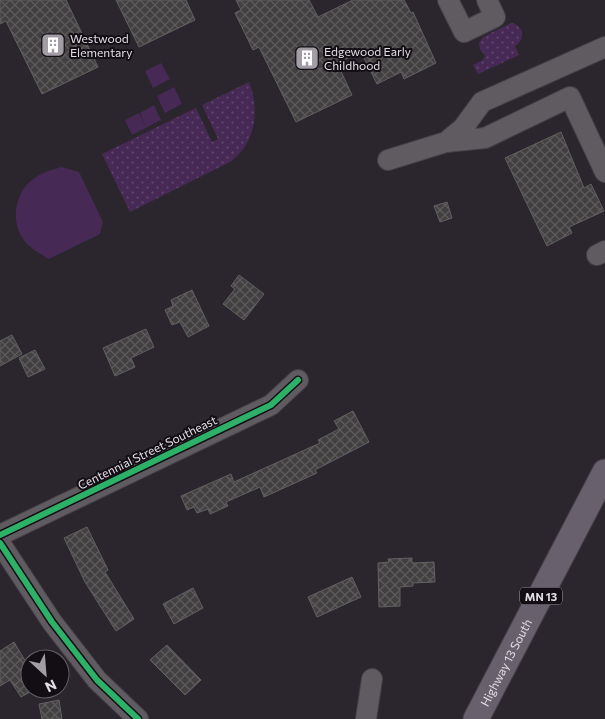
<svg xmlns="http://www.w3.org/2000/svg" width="605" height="719" font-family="Commissioner,sans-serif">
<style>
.grass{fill:url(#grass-dots)}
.pitch{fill:#462954}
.building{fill:url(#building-cross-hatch);stroke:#616060}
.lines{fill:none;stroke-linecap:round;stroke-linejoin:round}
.minor-casing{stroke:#454147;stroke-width:22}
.major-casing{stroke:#454147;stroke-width:27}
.minor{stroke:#5f5b61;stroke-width:20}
.major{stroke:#68616d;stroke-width:25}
.cycleway-casing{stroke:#120e14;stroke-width:9}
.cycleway{stroke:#2db169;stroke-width:6}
.labels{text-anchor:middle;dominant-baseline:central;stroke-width:4;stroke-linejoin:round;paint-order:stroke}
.shield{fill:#120e14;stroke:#a49ea6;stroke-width:1}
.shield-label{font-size:11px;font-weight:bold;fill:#e2dce5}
.poi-label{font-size:12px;fill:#e2dce5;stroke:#120e14;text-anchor:start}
.street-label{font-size:12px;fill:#e2dce5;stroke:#120e14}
</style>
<defs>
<pattern id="grass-dots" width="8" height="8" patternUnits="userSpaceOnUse" patternTransform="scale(1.25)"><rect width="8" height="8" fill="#462954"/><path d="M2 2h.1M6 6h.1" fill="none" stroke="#60476c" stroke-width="1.8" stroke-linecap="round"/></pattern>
<pattern id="building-cross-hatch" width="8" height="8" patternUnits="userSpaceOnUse" patternTransform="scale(1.25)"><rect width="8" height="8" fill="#424041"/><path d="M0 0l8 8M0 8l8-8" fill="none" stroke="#5d5b5c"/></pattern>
</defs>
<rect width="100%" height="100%" fill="#2b262e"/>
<path class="grass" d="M 511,23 C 524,25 526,40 515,46 L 519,55 L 478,74 L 473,65 L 483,60 L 485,55 L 480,49 L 479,43 L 483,37 Z
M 249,82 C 260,109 256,144 230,162 L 130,212 L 102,154 L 196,108 L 212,142 L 218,139 L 202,105 Z"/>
<path class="pitch" d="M 161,63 L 170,79 L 153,88 L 145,71 Z
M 174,87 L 182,104 L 165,113 L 157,96 Z
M 154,105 L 161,120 L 132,135 L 125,120 L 139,113 L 145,125 L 140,113 Z
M 61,167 L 79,172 L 103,222 L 100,234 L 49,259 C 42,255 33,250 27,244 C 10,226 13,195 32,180 C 40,173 51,170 61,167 Z"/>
<path class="building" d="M 0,0 L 66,0 L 98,67 L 42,94 L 6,21 L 0,24 Z
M 116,0 L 186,0 L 195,20 L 139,47 Z
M 236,0 L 309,0 L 318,17 L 353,0 L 404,0 L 411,13 L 413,12 L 436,63 L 404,79 L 401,72 L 377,84 L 361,52 L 337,63 L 352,95 L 296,122 L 259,47 L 253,50 L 235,13 L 241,10 Z
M 561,132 L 584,188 L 591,184 L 604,211 L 569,227 L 572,233 L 547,246 L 505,158 Z
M 447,202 L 452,218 L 440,222 L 434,206 Z
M 239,275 L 264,294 L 244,320 L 223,304 L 235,289 L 231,286 Z
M 192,290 L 209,326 L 188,337 L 180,322 L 172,325 L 165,310 L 173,306 L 171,300 Z
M 146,329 L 154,347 L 131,358 L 135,367 L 115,376 L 103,348 Z
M 12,335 L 22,354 L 0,366 L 0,341 Z
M 35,350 L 45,369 L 28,377 L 19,358 Z
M 353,411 L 369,442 L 315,470 L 317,473 L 264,497 L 260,487 L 226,502 L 228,506 L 210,514 L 208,509 L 197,513 L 194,507 L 187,510 L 181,496 L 231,474 L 234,482 L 320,443 L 318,440 L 339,429 L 334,421 Z
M 87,527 L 108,570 L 105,572 L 134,619 L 116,631 L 85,582 L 64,538 Z
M 412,558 L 412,563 L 434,562 L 435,582 L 413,583 L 413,586 L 400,587 L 400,606 L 379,607 L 378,563 L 389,562 L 388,559 Z
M 352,577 L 361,597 L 317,617 L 308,597 Z
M 193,588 L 203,608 L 174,624 L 163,604 Z
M 14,642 L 30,669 L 30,692 L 21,697 L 10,680 L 0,686 L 0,651 Z
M 167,645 L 201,680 L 185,695 L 150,660 Z
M 59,700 L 62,719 L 42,719 L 39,704 Z"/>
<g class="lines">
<g class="minor-casing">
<path id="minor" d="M 448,0 L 464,32 L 495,17 L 487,0
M 446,142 L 485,138 L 570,97 L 605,172
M 388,160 L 446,142 L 463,128 L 482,102 L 605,47
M 597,255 L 605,251
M 0,535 L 271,405 L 298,380
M 0,543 L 52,622 L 97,680 L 138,719
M 366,719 L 372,679"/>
</g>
<g class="major-casing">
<g id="major">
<path id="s1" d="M 476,719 L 605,472"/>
</g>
</g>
<use href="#minor" class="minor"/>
<use href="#major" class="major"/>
<g class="cycleway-casing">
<path id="cycleway" d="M 0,535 L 271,405 L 298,380
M 0,543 L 52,622 L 97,680 L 138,719"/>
</g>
<use href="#cycleway" class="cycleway"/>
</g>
<defs>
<g id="building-square" transform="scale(1.25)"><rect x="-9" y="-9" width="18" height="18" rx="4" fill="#a29ca5" stroke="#120e14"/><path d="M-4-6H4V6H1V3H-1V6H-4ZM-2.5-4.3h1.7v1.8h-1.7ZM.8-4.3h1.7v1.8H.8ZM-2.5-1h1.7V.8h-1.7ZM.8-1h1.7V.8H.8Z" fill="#fff"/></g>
</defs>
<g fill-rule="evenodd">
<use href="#building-square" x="53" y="45"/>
<use href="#building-square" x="307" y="58"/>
</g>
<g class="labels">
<rect class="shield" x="520" y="587.5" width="42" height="17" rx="4"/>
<g class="shield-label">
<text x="541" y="596">MN 13</text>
</g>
<g class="poi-label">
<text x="70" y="38">Westwood<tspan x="70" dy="14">Elementary</tspan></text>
<text x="324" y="51">Edgewood Early<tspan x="324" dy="14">Childhood</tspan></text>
</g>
<g class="street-label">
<text transform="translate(147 452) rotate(-26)">Centennial Street Southeast</text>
<text stroke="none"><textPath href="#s1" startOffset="64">Highway 13 South</textPath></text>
</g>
</g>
<g transform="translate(45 674) rotate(154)"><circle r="24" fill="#120e14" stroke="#656068"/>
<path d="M0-4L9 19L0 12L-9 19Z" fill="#a29ca5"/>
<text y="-8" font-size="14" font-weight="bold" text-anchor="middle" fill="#e2dce5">N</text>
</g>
</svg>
